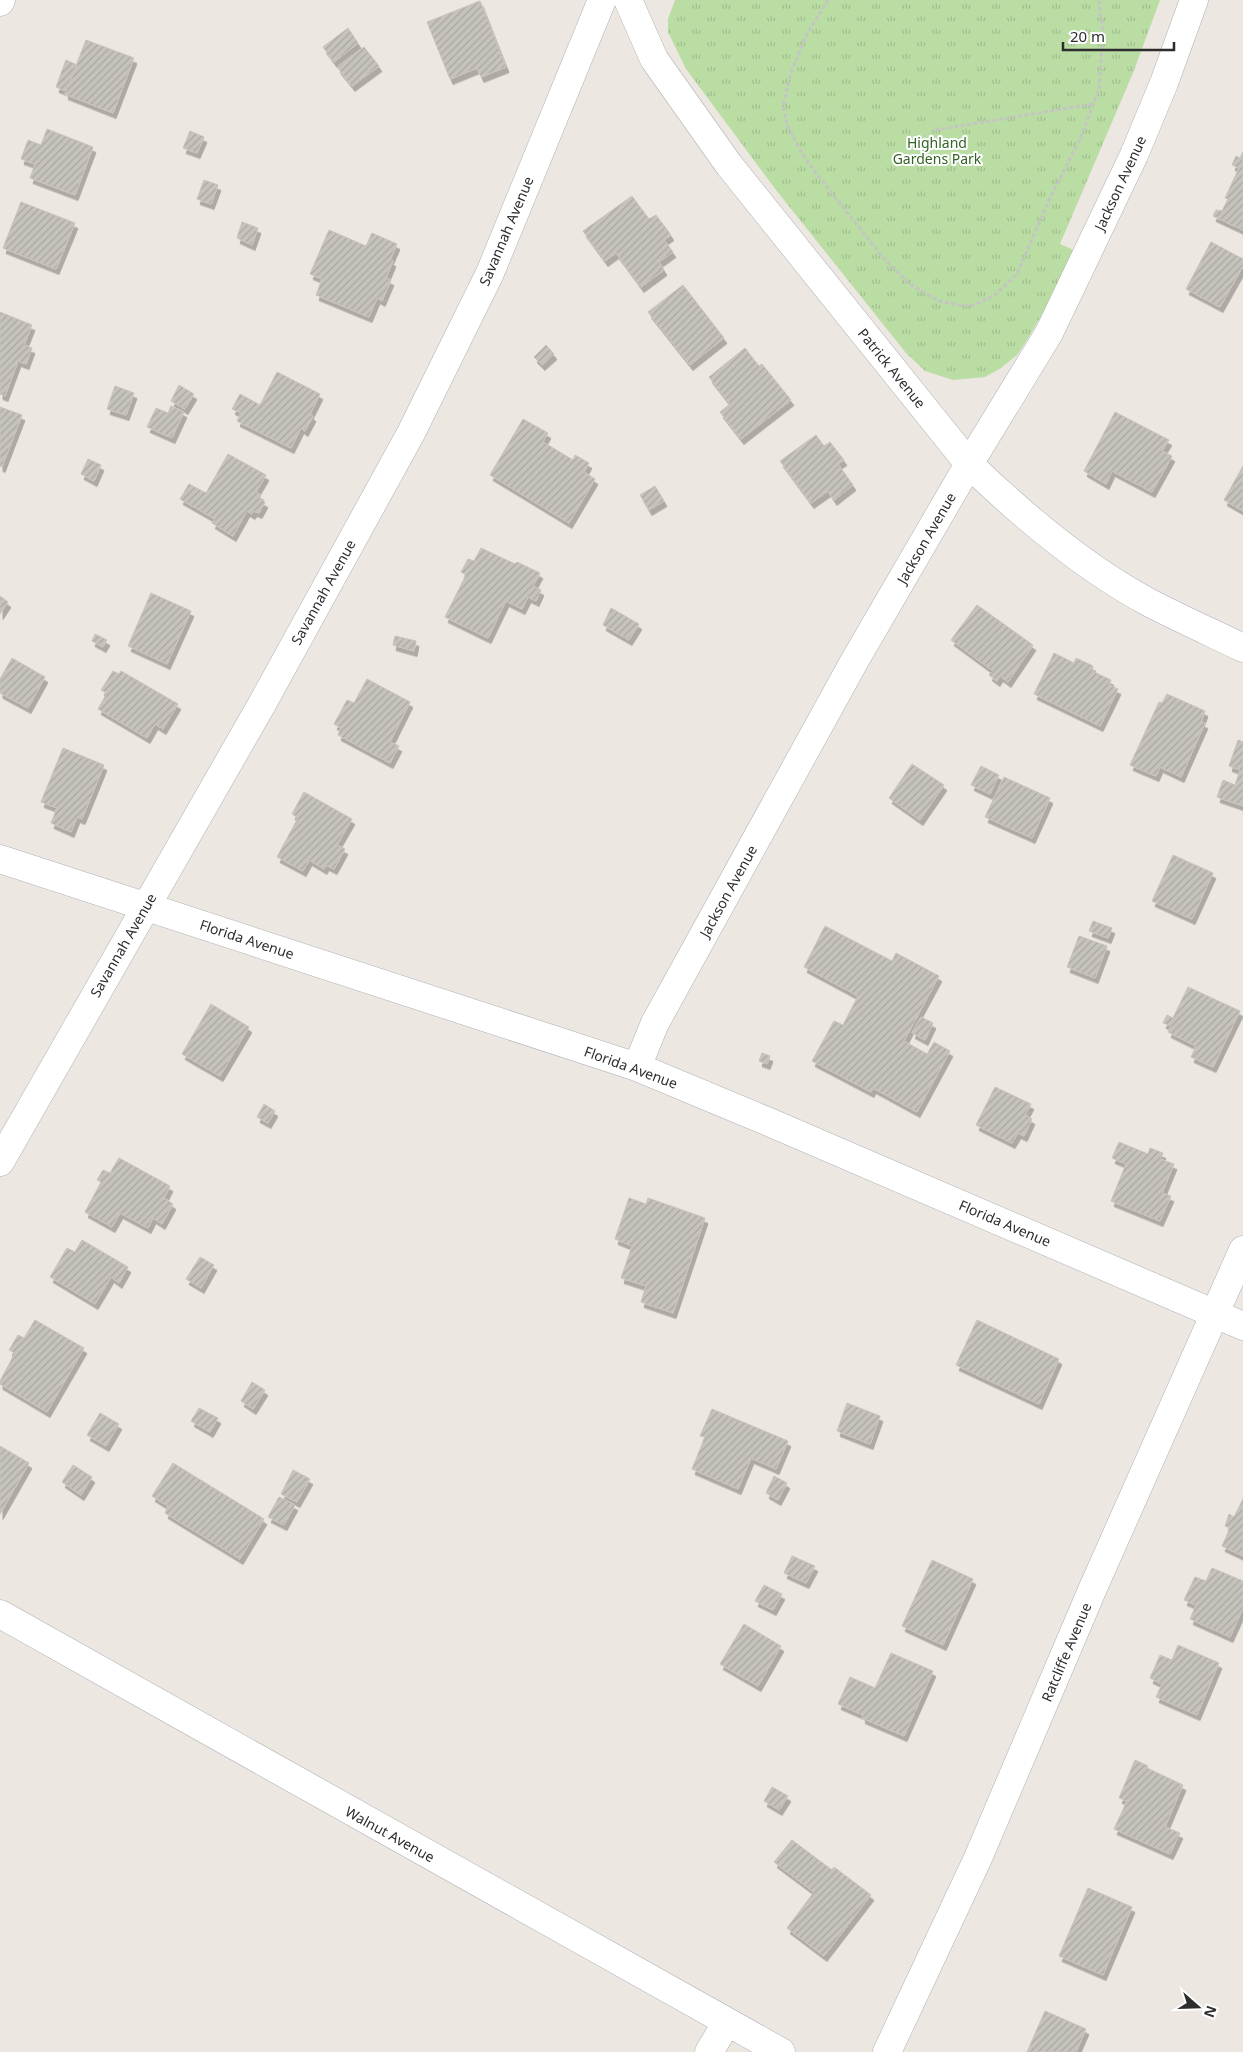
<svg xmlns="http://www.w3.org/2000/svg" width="1243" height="2052" font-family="'Noto Sans',sans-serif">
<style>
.grass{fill:url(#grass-tufts)}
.building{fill:url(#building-hatch);stroke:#c8c3bb;filter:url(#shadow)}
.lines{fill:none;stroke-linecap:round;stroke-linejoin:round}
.minor-casing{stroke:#aeb0b7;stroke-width:29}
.path{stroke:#c4c4c4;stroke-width:3;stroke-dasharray:4 2.5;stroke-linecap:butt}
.minor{stroke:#fff;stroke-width:28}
.labels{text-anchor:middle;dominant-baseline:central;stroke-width:4;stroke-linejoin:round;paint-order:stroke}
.park-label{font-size:14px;fill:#336324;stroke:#fff}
.street-label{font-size:14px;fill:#2d2d2d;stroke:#fff}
</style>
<defs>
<pattern id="grass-tufts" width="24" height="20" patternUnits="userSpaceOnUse" patternTransform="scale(1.25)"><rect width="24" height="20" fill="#badda4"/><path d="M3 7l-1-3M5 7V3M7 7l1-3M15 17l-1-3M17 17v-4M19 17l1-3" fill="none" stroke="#a0be8e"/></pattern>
<pattern id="building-hatch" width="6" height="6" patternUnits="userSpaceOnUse" patternTransform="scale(1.25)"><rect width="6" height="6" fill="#c6c2bc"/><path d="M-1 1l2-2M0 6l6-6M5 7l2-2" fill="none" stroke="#aaa7a2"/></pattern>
<filter id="shadow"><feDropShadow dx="3" dy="5.5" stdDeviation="0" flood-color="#0004"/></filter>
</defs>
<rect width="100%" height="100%" fill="#ede7e1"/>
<path class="grass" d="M 675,0 L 1160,0 L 1133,73 L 1060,244 L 1078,252 L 1027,340 L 1017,355 L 1001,368 L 985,377 L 953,380 L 925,371 L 906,353 L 776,190 L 686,69 L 668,32 L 668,19 Z"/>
<path class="building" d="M 480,1 L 506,67 L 481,77 L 477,68 L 450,79 L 427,22 Z
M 348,28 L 358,43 L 334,62 L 323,47 Z
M 86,40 L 134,58 L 113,113 L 65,94 Z
M 364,47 L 379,66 L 352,86 L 337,67 Z
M 66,60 L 77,65 L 66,91 L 56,87 Z
M 47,129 L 93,147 L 75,195 L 30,178 L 35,164 L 21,159 L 28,140 L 41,145 Z
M 190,131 L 204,137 L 197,153 L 183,148 Z
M 1243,152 L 1243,230 L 1213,216 L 1216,210 L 1222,211 L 1228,199 L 1225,198 L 1239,168 L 1232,165 L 1236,156 L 1240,158 Z
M 204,180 L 218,185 L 211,204 L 197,199 Z
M 632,196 L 649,219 L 656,215 L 671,235 L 664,240 L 673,252 L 659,262 L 664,270 L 641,287 L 616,253 L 605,261 L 583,231 Z
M 21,202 L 75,223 L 56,269 L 3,248 Z
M 242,222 L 258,228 L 252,245 L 237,238 Z
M 329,230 L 366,246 L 372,233 L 397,244 L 390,260 L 393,261 L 386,278 L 391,280 L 382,301 L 377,298 L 369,317 L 316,295 L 322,279 L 310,274 Z
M 1211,242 L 1243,259 L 1243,266 L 1220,307 L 1186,289 Z
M 683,285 L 724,338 L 690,365 L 648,312 Z
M 0,312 L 32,325 L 24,345 L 32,348 L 26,364 L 18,361 L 5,396 L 0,394 Z
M 546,345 L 554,354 L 542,365 L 534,357 Z
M 745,348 L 759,366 L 762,364 L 791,400 L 741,439 L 720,412 L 730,404 L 709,377 Z
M 277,372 L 320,394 L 310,414 L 313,416 L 305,431 L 301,428 L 291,448 L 237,421 L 241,413 L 232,409 L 240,394 L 260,405 Z
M 179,385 L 194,394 L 185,409 L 171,401 Z
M 115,386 L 134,393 L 126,415 L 107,409 Z
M 171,406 L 184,412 L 172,438 L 147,427 L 156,408 L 168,413 Z
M 0,407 L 22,415 L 2,467 L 0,466 Z
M 1115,412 L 1169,440 L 1162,451 L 1172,456 L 1152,492 L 1112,471 L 1106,484 L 1084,471 Z
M 523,419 L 548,433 L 543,442 L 573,460 L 575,455 L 589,463 L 584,472 L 595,479 L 569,523 L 490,475 Z
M 816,435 L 824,446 L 830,442 L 844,460 L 838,464 L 853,485 L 834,500 L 828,491 L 811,503 L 780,461 Z
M 228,454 L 266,475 L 256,492 L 261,495 L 259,499 L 265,502 L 259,513 L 254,511 L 252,514 L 247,511 L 233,536 L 212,523 L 215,519 L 180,499 L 189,484 L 206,493 Z
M 88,459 L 101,465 L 94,481 L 81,474 Z
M 1243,466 L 1243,511 L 1224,500 Z
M 655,486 L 664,501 L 649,510 L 640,495 Z
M 481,548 L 515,564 L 517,562 L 540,573 L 533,586 L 541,590 L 536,601 L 528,597 L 522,609 L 506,601 L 488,638 L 445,617 L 466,575 L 461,572 L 468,559 L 474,561 Z
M 151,593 L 191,611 L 167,664 L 128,646 Z
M 0,596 L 8,602 L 0,614 Z
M 977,605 L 1033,645 L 1008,682 L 1000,676 L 997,681 L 989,675 L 993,671 L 951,640 Z
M 611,608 L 639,624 L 629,640 L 603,625 Z
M 95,634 L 107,640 L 103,647 L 92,641 Z
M 395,636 L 416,641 L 414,651 L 393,645 Z
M 1054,653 L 1074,663 L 1076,658 L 1093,666 L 1092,671 L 1111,680 L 1109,685 L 1118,689 L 1100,726 L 1034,694 Z
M 12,658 L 45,677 L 28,708 L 0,693 L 0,679 Z
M 113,671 L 119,674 L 121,671 L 178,704 L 163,729 L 155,724 L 147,738 L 98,709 L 107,693 L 101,690 Z
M 367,679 L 410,702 L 390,742 L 399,746 L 390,763 L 338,735 L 341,728 L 334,724 L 347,700 L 354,703 Z
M 1167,694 L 1205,711 L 1201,722 L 1205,723 L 1181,777 L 1160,767 L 1156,776 L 1130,765 L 1159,702 L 1162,703 Z
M 1238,740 L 1243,742 L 1243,806 L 1217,797 L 1223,780 L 1235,785 L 1240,770 L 1229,766 Z
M 63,748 L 104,765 L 82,819 L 77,817 L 71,832 L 51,823 L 57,808 L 41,802 Z
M 912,764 L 944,785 L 920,820 L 889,798 Z
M 981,766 L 999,775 L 990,794 L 971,785 Z
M 1004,777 L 1050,798 L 1032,838 L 985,817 Z
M 304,792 L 352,819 L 337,845 L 345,849 L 334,869 L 326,865 L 324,869 L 309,860 L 303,871 L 277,857 L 298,818 L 292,814 Z
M 1173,855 L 1213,873 L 1192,919 L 1152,901 Z
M 1093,921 L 1112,928 L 1108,938 L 1089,931 Z
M 825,926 L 892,961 L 896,953 L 939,976 L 904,1041 L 927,1054 L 934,1042 L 950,1051 L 917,1112 L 873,1088 L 871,1092 L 812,1061 L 834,1021 L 843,1025 L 858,996 L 804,967 Z
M 1079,936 L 1107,946 L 1095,978 L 1067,967 Z
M 1188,987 L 1240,1011 L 1213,1067 L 1191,1057 L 1196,1046 L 1168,1032 L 1171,1026 L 1163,1023 L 1167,1015 L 1173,1018 Z
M 211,1004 L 249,1027 L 220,1076 L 182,1054 Z
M 921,1017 L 933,1023 L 925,1040 L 912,1033 Z
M 762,1053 L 770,1056 L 767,1064 L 759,1061 Z
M 995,1087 L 1031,1104 L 1025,1115 L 1032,1119 L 1024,1136 L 1018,1133 L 1012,1143 L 976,1125 Z
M 264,1104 L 275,1111 L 268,1123 L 257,1117 Z
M 1119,1142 L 1148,1154 L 1150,1148 L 1163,1153 L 1160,1159 L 1174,1164 L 1162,1193 L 1171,1196 L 1160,1221 L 1111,1201 L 1126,1164 L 1112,1158 Z
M 119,1158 L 170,1186 L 164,1198 L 173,1204 L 162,1224 L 153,1218 L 148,1228 L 120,1213 L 112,1227 L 85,1212 L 101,1182 L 97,1180 L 103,1170 L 110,1173 Z
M 629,1198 L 646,1204 L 648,1198 L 705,1218 L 673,1313 L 641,1302 L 646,1286 L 621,1278 L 632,1246 L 615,1239 Z
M 82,1240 L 128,1267 L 119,1283 L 111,1277 L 95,1304 L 50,1277 L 67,1248 L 75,1252 Z
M 200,1257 L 214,1265 L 201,1288 L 186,1279 Z
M 35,1320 L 84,1348 L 47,1412 L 0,1384 L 0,1381 L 15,1353 L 9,1350 L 18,1335 L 24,1338 Z
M 977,1320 L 1059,1359 L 1039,1404 L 956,1365 Z
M 252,1382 L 265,1390 L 253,1409 L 241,1401 Z
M 847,1403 L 880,1416 L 870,1444 L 837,1431 Z
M 199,1408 L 218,1418 L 210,1432 L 191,1421 Z
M 712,1409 L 788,1441 L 776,1469 L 751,1458 L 738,1489 L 692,1469 L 705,1437 L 700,1436 Z
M 100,1413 L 119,1424 L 106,1446 L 87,1435 Z
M 0,1446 L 29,1463 L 0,1514 Z
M 173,1463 L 264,1519 L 240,1559 L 165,1513 L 168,1506 L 152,1496 Z
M 73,1465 L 92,1477 L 81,1495 L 62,1482 Z
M 293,1470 L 310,1479 L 297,1502 L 281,1494 Z
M 774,1476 L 787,1483 L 778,1500 L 766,1493 Z
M 279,1497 L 295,1505 L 284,1525 L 268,1517 Z
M 1243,1499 L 1243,1556 L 1222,1546 L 1230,1528 L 1225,1526 L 1229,1514 L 1234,1517 Z
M 792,1556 L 815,1566 L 806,1583 L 784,1573 Z
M 932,1560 L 973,1579 L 943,1645 L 902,1626 Z
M 1212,1568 L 1243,1581 L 1243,1608 L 1230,1637 L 1190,1619 L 1196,1605 L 1184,1600 L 1195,1577 L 1206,1581 Z
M 764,1585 L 782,1594 L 773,1610 L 755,1601 Z
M 744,1624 L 781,1646 L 758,1686 L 720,1664 Z
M 1178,1645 L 1219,1663 L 1197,1715 L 1156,1697 L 1162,1684 L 1150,1678 L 1160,1655 L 1172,1660 Z
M 891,1653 L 933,1671 L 904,1736 L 862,1718 L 863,1715 L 838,1704 L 850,1677 L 875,1688 Z
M 1135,1760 L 1148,1766 L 1147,1768 L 1183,1785 L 1165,1827 L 1180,1833 L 1170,1854 L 1114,1829 L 1127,1801 L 1119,1798 Z
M 772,1787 L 788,1796 L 779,1810 L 764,1801 Z
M 792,1840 L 832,1870 L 834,1867 L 871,1895 L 824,1956 L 787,1928 L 814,1892 L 774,1862 Z
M 1088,1888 L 1132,1907 L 1103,1975 L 1059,1956 Z
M 1045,2011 L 1086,2029 L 1076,2052 L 1027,2052 Z"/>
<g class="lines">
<g class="minor-casing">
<path id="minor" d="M 628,0 L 654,59 L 729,165 L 969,464 C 1023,516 1084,568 1150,603 C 1181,619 1212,633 1243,648
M 0,2 L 1,0
M 0,859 L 637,1067 L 769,1122 L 1243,1326
M 637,1067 L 655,1023 L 855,660 L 969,464 L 1049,333 L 1134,155 L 1164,83 L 1194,0
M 0,1162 L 262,704 L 411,433 L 490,273 L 602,0
M 0,1614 L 781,2052
M 709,2052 L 727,2022
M 887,2052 L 978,1858 L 1093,1588 L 1243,1250"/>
</g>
<path class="path" d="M 828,0 L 807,34 L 791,73 L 783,106 L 787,125 L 803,155 L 816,173 L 880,254 L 908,283 L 939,301 L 963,306 L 974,305 L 994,296 L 1017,274 L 1048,202 L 1080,139 L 1099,89 L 1103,34 L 1099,0
M 935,130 L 1093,104"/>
<use href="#minor" class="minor"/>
</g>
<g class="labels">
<g class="park-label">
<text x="937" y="142">Highland<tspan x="937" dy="16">Gardens Park</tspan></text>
</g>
<g class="street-label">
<text transform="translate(1120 183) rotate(-65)">Jackson Avenue</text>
<text transform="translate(506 231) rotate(-67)">Savannah Avenue</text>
<text transform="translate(892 368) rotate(51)">Patrick Avenue</text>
<text transform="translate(926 538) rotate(-60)">Jackson Avenue</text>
<text transform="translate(323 592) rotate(-61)">Savannah Avenue</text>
<text transform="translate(728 891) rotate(-61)">Jackson Avenue</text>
<text transform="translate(247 939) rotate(18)">Florida Avenue</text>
<text transform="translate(123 945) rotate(-60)">Savannah Avenue</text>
<text transform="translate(631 1067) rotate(20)">Florida Avenue</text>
<text transform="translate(1005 1223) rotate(23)">Florida Avenue</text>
<text transform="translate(1066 1652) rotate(-67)">Ratcliffe Avenue</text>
<text transform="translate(390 1834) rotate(29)">Walnut Avenue</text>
</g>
</g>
<g transform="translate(1198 2007) rotate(110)" stroke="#ffffff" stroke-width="4" paint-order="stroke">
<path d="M0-4L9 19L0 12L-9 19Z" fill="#2d2d2d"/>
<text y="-8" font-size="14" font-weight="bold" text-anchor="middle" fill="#2d2d2d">N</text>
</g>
<path d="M1063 42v8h111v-8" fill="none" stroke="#2d2d2d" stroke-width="2.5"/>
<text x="1070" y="42" font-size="15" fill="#2d2d2d" stroke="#ffffff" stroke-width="4" paint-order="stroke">20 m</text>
</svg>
